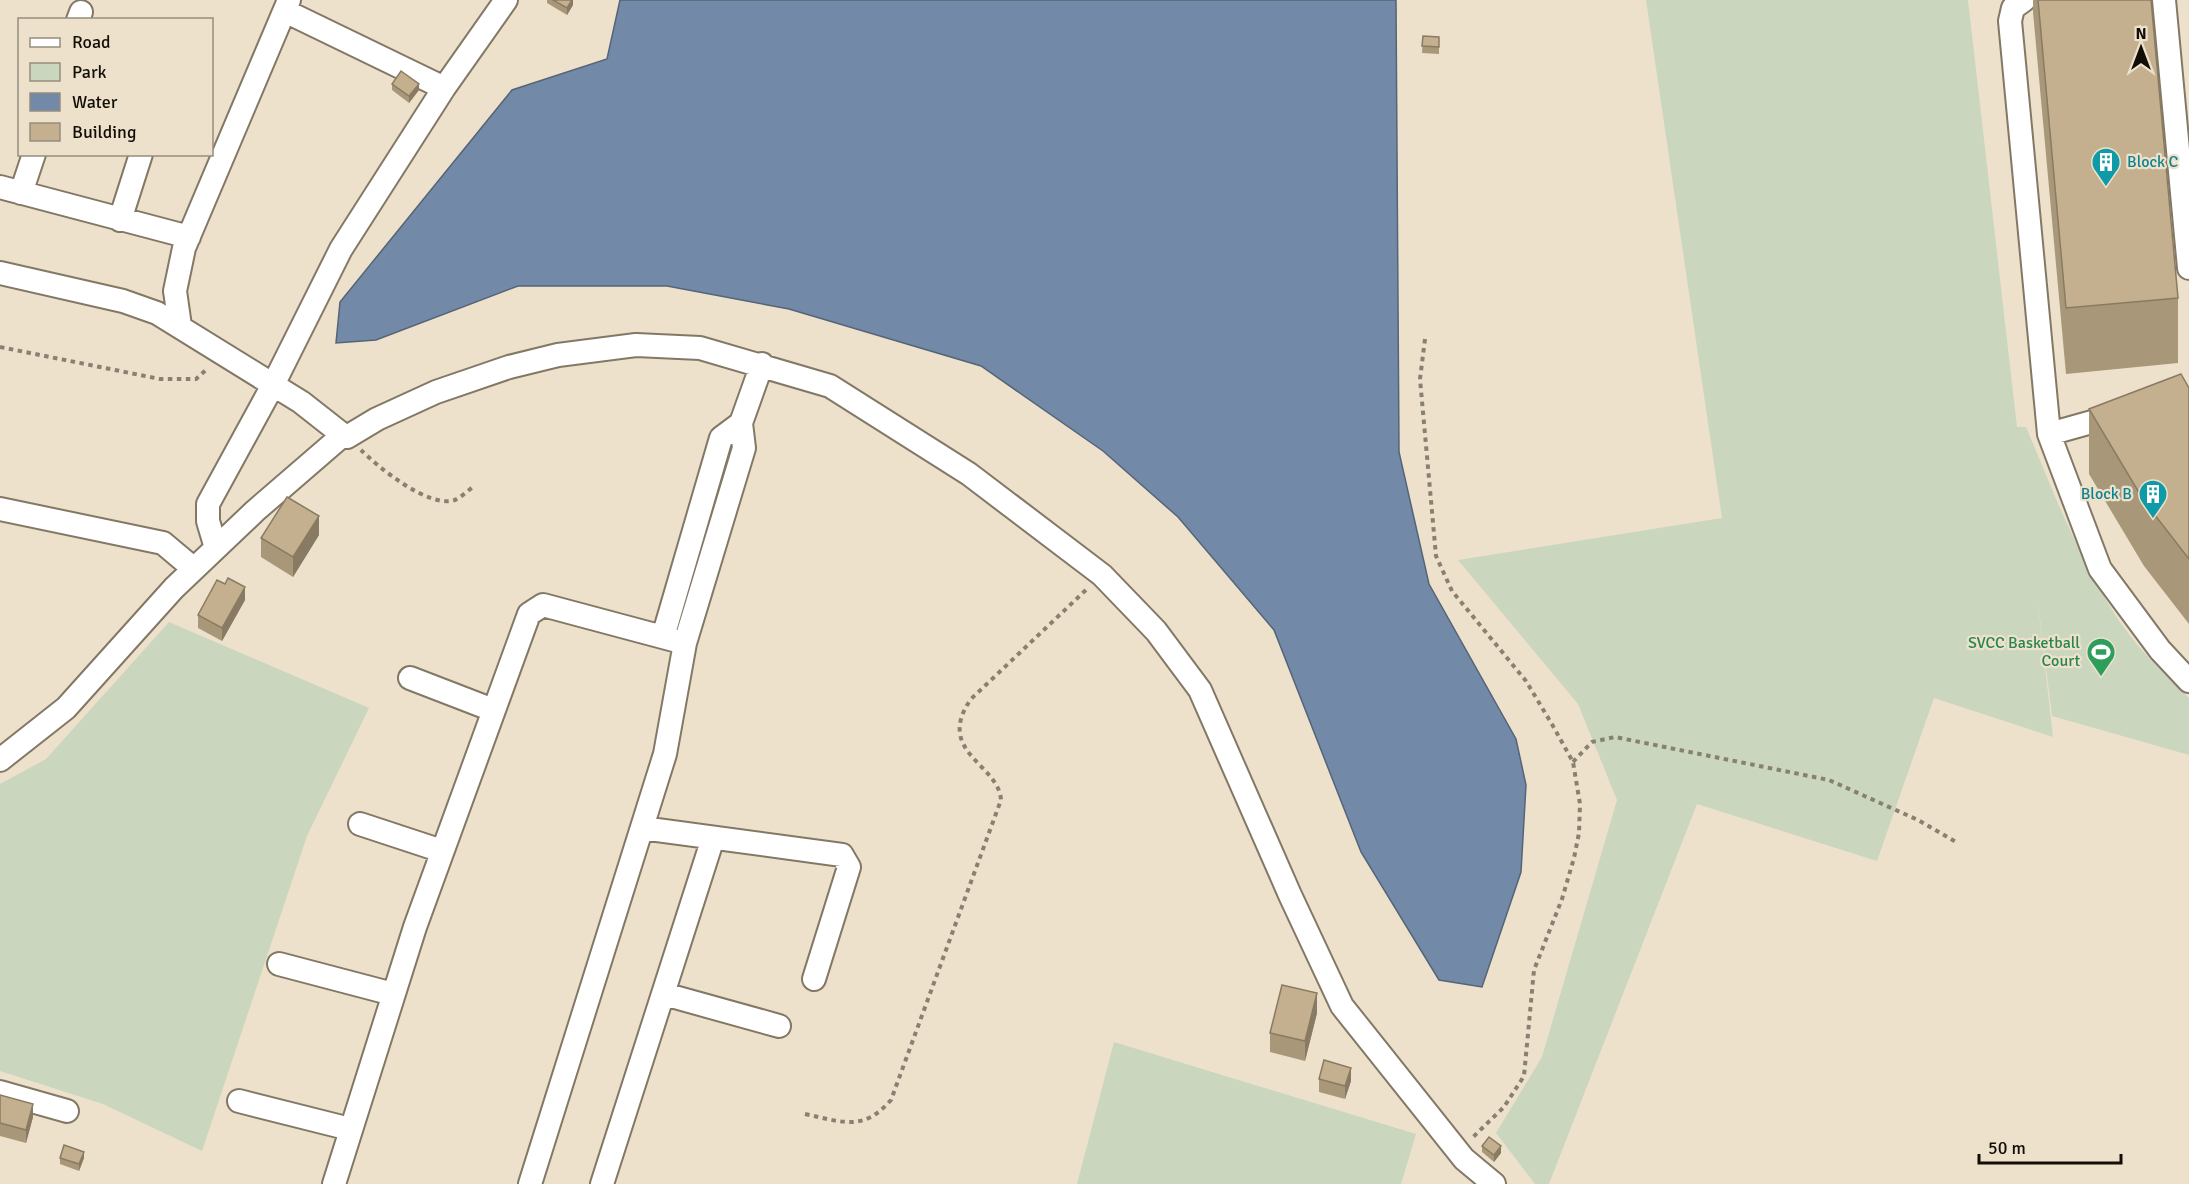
<svg xmlns="http://www.w3.org/2000/svg" width="2189" height="1184" font-family="Signika,sans-serif">
<style>
.green{fill:#cbd6bf}
.water{fill:#7289a7;stroke:#556477;stroke-width:1.5}
.lines{fill:none;stroke-linecap:round;stroke-linejoin:round}
.minor-casing{stroke:#827865;stroke-width:26}
.path{stroke:#888071;stroke-width:4;stroke-dasharray:4.5 4.5;stroke-linecap:butt}
.minor{stroke:#fff;stroke-width:22}
.wall{fill:#a9977a}
.shaded-wall{fill:#897b63}
.building{fill:#c4b08e;stroke:#897b63;stroke-width:1.5}
.labels{text-anchor:middle;dominant-baseline:central;stroke-width:4.5;stroke-linejoin:round;paint-order:stroke}
.culture-label{font-size:16px;fill:#0d838f;stroke:#ede1cc;text-anchor:start}
.leisure-label{font-size:16px;fill:#27864d;stroke:#ede1cc;text-anchor:end}
</style>
<rect width="100%" height="100%" fill="#ede1cc"/>
<path class="green" d="M 1646,0 L 1968,0 L 2017,427 L 2026,427 C 2053,491 2077,554 2114,613 C 2133,644 2163,673 2189,698 L 2189,755 L 2052,716 L 2037,595 L 2053,737 L 1934,698 L 1877,861 L 1697,804 L 1549,1184 L 1535,1184 L 1496,1133 L 1542,1057 L 1617,800 L 1578,704 L 1458,560 L 1722,518 Z
M 169,622 L 369,708 L 307,836 L 202,1151 L 103,1104 L 0,1071 L 0,784 L 46,759 Z
M 1114,1042 L 1416,1134 L 1401,1184 L 1077,1184 Z"/>
<path class="water" d="M 620,0 L 1396,0 L 1399,452 L 1429,584 L 1516,739 L 1526,785 L 1521,872 L 1482,987 L 1439,980 L 1361,852 L 1274,630 L 1178,517 L 1103,451 L 981,366 L 789,309 L 667,286 L 518,286 L 376,340 L 336,343 L 340,302 L 512,90 L 607,59 Z"/>
<g class="lines">
<g class="minor-casing">
<path id="minor" d="M 2024,0 L 2013,8 L 2010,21 L 2049,434 L 2100,569 L 2160,650 L 2189,681
M 2164,0 L 2189,268
M 285,11 L 444,88
M 78,20 L 81,12
M 0,187 L 189,237
M 21,193 L 34,154
M 120,220 L 141,154
M 0,273 L 123,301 L 157,313 L 301,402 L 343,435
M 180,326 L 175,291 L 184,248 L 289,0
M 2049,434 L 2117,415
M 0,509 L 163,543 L 194,569
M 216,548 L 208,521 L 208,504 L 273,385 L 341,249 L 444,88 L 506,0
M 663,637 L 721,438 L 741,423
M 410,678 L 493,710
M 0,760 L 66,708 L 174,588 L 255,511 L 343,435 L 347,437 L 377,419 L 436,392 L 509,367 L 558,355 L 636,345 L 700,348 L 830,386 L 969,474 L 1102,575 L 1156,631 L 1200,690 L 1290,895 L 1342,1006 L 1464,1159 L 1494,1184
M 360,824 L 442,851
M 642,828 L 842,855 L 849,867 L 814,979
M 279,964 L 393,994
M 664,994 L 779,1026
M 0,1092 L 67,1111
M 239,1101 L 350,1129
M 334,1184 L 415,927 L 529,614 L 543,605 L 685,643
M 530,1184 L 665,754 L 685,643 L 744,448 L 741,423 L 762,364
M 602,1184 L 713,838"/>
</g>
<path class="path" d="M 1425,339 L 1420,379 L 1436,556 L 1452,591 L 1526,681 L 1553,726 L 1573,762 L 1580,804 L 1579,833 L 1574,858 L 1562,899 L 1534,970 L 1524,1076 L 1504,1107 L 1471,1139
M 0,347 L 160,379 L 196,379 L 208,368
M 361,450 C 378,467 429,509 455,500 C 461,497 469,490 474,486
M 1573,762 L 1592,742 L 1615,737 L 1829,780 L 1918,820 L 1956,842
M 805,1114 C 843,1122 863,1132 891,1100 L 1001,800 C 999,764 934,752 971,699 L 1088,588"/>
<use href="#minor" class="minor"/>
</g>
<path class="wall" d="M 547,0 L 573,0 L 573,5 L 567,15 L 547,3 Z
M 2033,0 L 2151,0 L 2178,298 L 2178,363 L 2066,374 L 2033,12 Z
M 1423,36 L 1439,37 L 1439,54 L 1422,53 Z
M 392,84 L 419,90 L 409,103 L 392,90 Z
M 2189,388 L 2189,624 L 2144,566 L 2089,474 L 2089,409 Z
M 319,535 L 293,577 L 261,557 L 261,538 Z
M 245,600 L 222,641 L 198,628 L 198,615 Z
M 1317,1013 L 1305,1061 L 1270,1052 L 1270,1033 Z
M 1319,1079 L 1351,1081 L 1345,1099 L 1319,1092 Z
M 0,1095 L 33,1117 L 26,1143 L 0,1136 Z
M 1482,1146 L 1501,1153 L 1494,1162 L 1482,1152 Z
M 60,1158 L 84,1158 L 79,1171 L 60,1164 Z"/>
<path class="shaded-wall" d="M 572,0 L 573,0 L 573,5 L 567,15 L 567,8 Z
M 419,84 L 419,90 L 409,103 L 409,96 Z
M 319,516 L 319,535 L 293,577 L 293,557 Z
M 245,587 L 245,600 L 222,641 L 222,628 Z
M 1317,993 L 1317,1013 L 1305,1061 L 1305,1041 Z
M 1351,1068 L 1351,1081 L 1345,1099 L 1345,1086 Z
M 33,1104 L 33,1117 L 26,1143 L 26,1130 Z
M 1501,1146 L 1501,1153 L 1494,1162 L 1494,1155 Z
M 84,1152 L 84,1158 L 79,1171 L 79,1164 Z"/>
<path class="building" d="M 553,0 L 572,0 L 567,8 Z
M 2038,0 L 2151,0 L 2178,298 L 2066,308 Z
M 1423,36 L 1439,37 L 1439,47 L 1422,46 Z
M 401,71 L 419,84 L 409,96 L 392,84 Z
M 2181,374 L 2189,388 L 2189,559 L 2144,501 L 2089,409 Z
M 287,497 L 319,516 L 293,557 L 261,538 Z
M 228,578 L 245,587 L 222,628 L 198,615 L 217,580 L 225,584 Z
M 1282,985 L 1317,993 L 1305,1041 L 1270,1033 Z
M 1324,1060 L 1351,1068 L 1345,1086 L 1319,1079 Z
M 0,1095 L 33,1104 L 26,1130 L 0,1123 Z
M 1489,1137 L 1501,1146 L 1494,1155 L 1482,1146 Z
M 64,1145 L 84,1152 L 79,1164 L 60,1158 Z"/>
<defs>
<g id="building-pin" transform="scale(1.5)"><path d="M0 17L-7.5 6A9.5 9.5 0 1 1 7.5 6Z" fill="#0f9aa8" stroke="#ede1cc"/><path d="M-4-6H4V6H1V3H-1V6H-4ZM-2.5-4.3h1.7v1.8h-1.7ZM.8-4.3h1.7v1.8H.8ZM-2.5-1h1.7V.8h-1.7ZM.8-1h1.7V.8H.8Z" fill="#fff"/></g>
<g id="stadium-pin" transform="scale(1.5)"><path d="M0 17L-7.5 6A9.5 9.5 0 1 1 7.5 6Z" fill="#2e9e5b" stroke="#ede1cc"/><path d="M0-5a6.5 5 0 1 0 0 10a6.5 5 0 1 0 0-10ZM-3.5-1.8h7v3.6h-7Z" fill="#fff"/></g>
</defs>
<g fill-rule="evenodd">
<use href="#building-pin" x="2106" y="162"/>
<use href="#building-pin" x="2153" y="494"/>
<use href="#stadium-pin" x="2101" y="652"/>
</g>
<g class="labels">
<g class="culture-label">
<text x="2127" y="162">Block C</text>
<text x="2132" y="494" text-anchor="end">Block B</text>
</g>
<g class="leisure-label">
<text x="2080" y="643">SVCC Basketball<tspan x="2080" dy="18">Court</tspan></text>
</g>
</g>
<rect x="18" y="18" width="195" height="138" fill="#ede1cc" stroke="#958d7d" stroke-width="1.5"/>
<rect x="30" y="38" width="30" height="9" fill="#ffffff" stroke="#958d7d" stroke-width="1.5"/>
<text x="72" y="48" font-size="18" fill="#120e07">Road</text>
<rect x="30" y="63" width="30" height="18" fill="#cbd6bf" stroke="#958d7d" stroke-width="1.5"/>
<text x="72" y="78" font-size="18" fill="#120e07">Park</text>
<rect x="30" y="93" width="30" height="18" fill="#7289a7" stroke="#958d7d" stroke-width="1.5"/>
<text x="72" y="108" font-size="18" fill="#120e07">Water</text>
<rect x="30" y="123" width="30" height="18" fill="#c4b08e" stroke="#958d7d" stroke-width="1.5"/>
<text x="72" y="138" font-size="18" fill="#120e07">Building</text>
<g transform="translate(2141 48)" stroke="#ede1cc" stroke-width="4.5" paint-order="stroke">
<path d="M0-4.5L10 22L0 15L-10 22Z" fill="#120e07"/>
<text y="-9" font-size="16" font-weight="bold" text-anchor="middle" fill="#120e07">N</text>
</g>
<path d="M1979 1154v9h142v-9" fill="none" stroke="#120e07" stroke-width="3"/>
<text x="1988" y="1154" font-size="18" fill="#120e07" stroke="#ede1cc" stroke-width="4.5" paint-order="stroke">50 m</text>
</svg>
